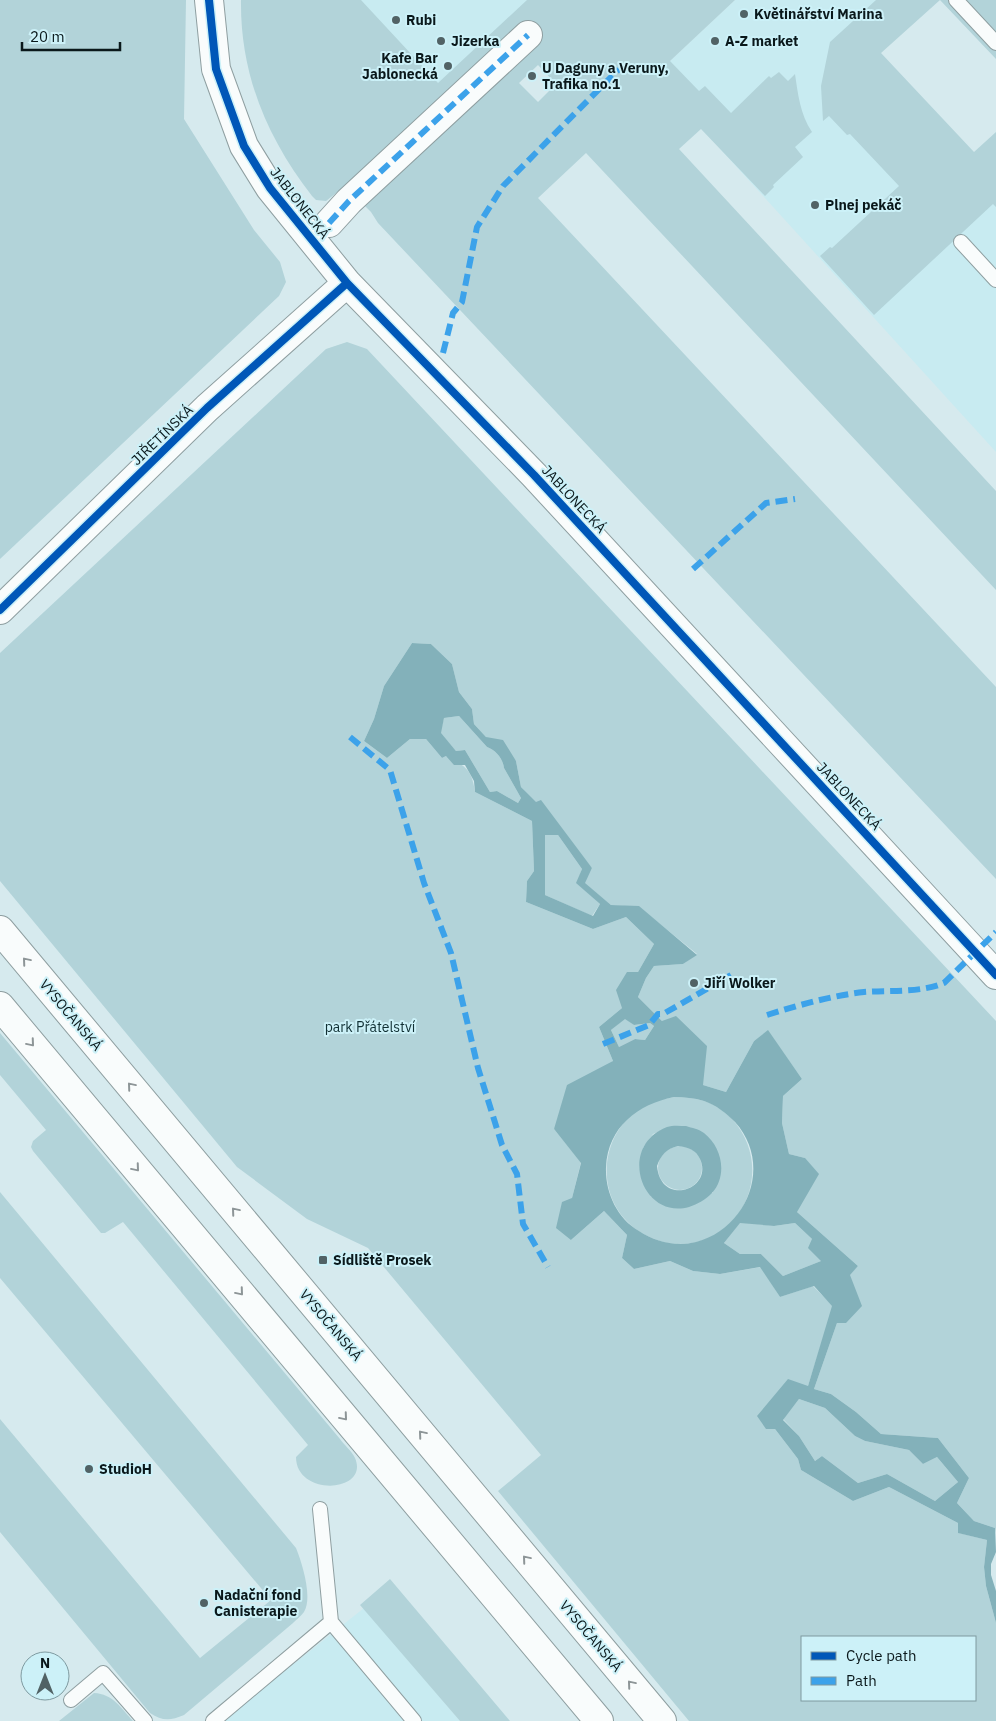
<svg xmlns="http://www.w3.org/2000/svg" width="996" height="1721" font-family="'IBM Plex Sans',sans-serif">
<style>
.built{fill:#c8ebf1}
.green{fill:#b2d3d9;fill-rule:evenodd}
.water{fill:#83b1ba;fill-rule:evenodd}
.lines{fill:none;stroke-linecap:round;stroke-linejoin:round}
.lane-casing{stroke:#8e9ea0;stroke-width:16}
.street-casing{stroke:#8e9ea0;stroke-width:30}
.secondary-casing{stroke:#8e9ea0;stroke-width:30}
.lane{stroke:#f9fcfc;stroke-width:14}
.street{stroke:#f9fcfc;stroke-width:28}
.secondary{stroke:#f9fcfc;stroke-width:28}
.quiet{stroke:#3ca2ea;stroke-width:6;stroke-dasharray:12 6;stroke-linecap:butt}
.cycleway-casing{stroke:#ccf1f8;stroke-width:11}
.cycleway{stroke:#0057b8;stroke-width:8}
.oneway{stroke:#8d9597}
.poi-dot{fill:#516265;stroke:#ccf1f8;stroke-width:2}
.labels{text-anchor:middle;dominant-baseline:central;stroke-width:4;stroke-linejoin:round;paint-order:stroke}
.poi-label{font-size:14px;font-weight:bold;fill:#0a181b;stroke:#ccf1f8;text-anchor:start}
.street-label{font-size:14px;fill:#0a181b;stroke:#ccf1f8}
.park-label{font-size:14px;fill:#102f33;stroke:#ccf1f8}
</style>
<rect width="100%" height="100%" fill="#d6eaee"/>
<path class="built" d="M 349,0 L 545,0 L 439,102 Z
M 735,0 L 892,0 L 859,56 L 996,202 L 996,452 L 654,76 Z
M 364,1608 L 460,1721 L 222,1721 Z"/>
<path class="green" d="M 0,0 L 186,0 L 184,119 L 254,230 L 280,262 L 286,282 L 279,296 L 0,559 Z
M 241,0 L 361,0 L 438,83 L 527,0 L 735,0 L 670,61 L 699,91 L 705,86 L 731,113 L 769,76 L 771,78 L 779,72 L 788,81 L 795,74 C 798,94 800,114 812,132 L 795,147 L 803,157 L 773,185 L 774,187 L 765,196 L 701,129 L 679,149 L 996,491 L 996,590 L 586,153 L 538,198 L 996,687 L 996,879 L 378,223 L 371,212 L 345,186 L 326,201 L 316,200 L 312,196 C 267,138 240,74 241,0 ZM 538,65 L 556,84 L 538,102 L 519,83 Z
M 876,0 L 996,0 L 996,59 L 940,0 L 881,53 L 974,152 L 996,132 L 996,207 L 993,204 L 874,315 L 820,256 L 830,247 L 832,248 L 899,186 L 850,134 L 847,135 L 829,116 L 823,121 L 821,86 L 830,42 Z
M 347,342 L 367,349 L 996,1021 L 996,1533 L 995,1528 L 974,1521 L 957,1503 L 969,1478 L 938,1438 L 881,1434 L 856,1412 L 831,1394 L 814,1389 L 837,1323 L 850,1274 L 858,1266 L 797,1212 L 805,1158 L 789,1154 L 782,1123 L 783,1096 L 802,1079 L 768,1031 L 754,1041 L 726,1092 L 703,1085 L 662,1021 L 638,997 L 646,978 L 654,966 L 683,964 L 697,954 L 639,907 L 611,905 L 584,883 L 592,868 L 521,787 L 516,761 L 486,737 L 474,724 L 472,709 L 459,692 L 452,664 L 431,644 L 412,643 L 384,686 L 374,719 L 364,741 L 387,758 L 410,739 L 426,739 L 442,758 L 446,756 C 465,766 472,769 475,792 L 532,821 L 534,871 L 527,881 L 526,902 L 593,929 L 626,917 L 654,944 L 638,972 L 622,1008 L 599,1027 L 613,1061 L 554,1129 L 581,1162 L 572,1198 L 571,1240 L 604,1211 L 627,1235 L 622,1258 L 634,1269 L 670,1261 L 693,1271 L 720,1274 L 761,1267 L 780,1297 L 813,1286 L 833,1306 L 808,1386 L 766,1429 L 775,1429 L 798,1459 L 801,1470 L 853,1501 L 889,1487 L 958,1523 L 959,1533 L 987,1540 L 984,1567 L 986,1586 L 996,1623 L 996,1721 L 689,1721 L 498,1491 L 541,1455 L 368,1248 L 307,1219 L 237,1167 L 0,881 L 0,653 L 326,349 ZM 802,1637 L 975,1637 L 975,1700 L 802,1700 Z
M 459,716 L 487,747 C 496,750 503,759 504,768 L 521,798 L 518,803 L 497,791 L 490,792 L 465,750 L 456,751 L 440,733 L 444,718 Z
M 545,835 L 558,835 L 582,869 L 577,883 L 600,904 L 592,916 L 545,895 Z
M 625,1018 L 634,1025 L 650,1023 L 654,1026 L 645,1040 L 635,1039 L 619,1047 L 611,1030 Z
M 0,1033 L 340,1439 C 344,1445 352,1451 355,1458 C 370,1493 296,1497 296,1457 L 308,1445 L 123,1222 L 105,1233 L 101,1233 L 33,1151 L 31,1147 L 33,1141 L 46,1130 L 0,1075 Z
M 674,1097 C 684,1097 694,1098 704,1101 C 714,1104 725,1112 732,1119 C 776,1167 744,1245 678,1244 C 665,1244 652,1239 642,1233 C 593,1204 596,1133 645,1105 C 654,1100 664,1099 674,1097 ZM 669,1127 L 702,1132 L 713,1193 L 651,1197 L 643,1148 L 653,1134 Z
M658 1168a22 22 0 1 1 44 0a22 22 0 1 1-44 0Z
M 0,1192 L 296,1548 C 302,1563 313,1597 304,1612 C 301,1616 296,1620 293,1623 L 184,1715 C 170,1721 162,1721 150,1713 L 0,1532 L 0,1419 L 200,1658 L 271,1600 L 0,1278 Z
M 740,1222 L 774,1226 L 795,1223 L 812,1239 L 821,1261 L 783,1276 L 761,1254 L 740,1254 L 724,1243 Z
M 799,1399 L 825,1408 L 855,1436 L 865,1441 L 909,1450 L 923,1464 L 937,1457 L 958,1482 L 935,1501 L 887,1474 L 858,1483 L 822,1456 L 815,1461 L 799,1436 L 783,1419 Z
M 390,1579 L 510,1721 L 460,1721 L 360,1605 Z
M 94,1693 C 113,1694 121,1708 133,1721 L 59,1721 Z"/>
<path class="water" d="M 412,643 L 431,644 L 452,664 L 459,692 L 472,709 L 474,724 L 486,737 L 503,740 L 516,761 L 521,787 L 536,802 L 541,800 L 592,868 L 585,883 L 611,905 L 639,906 L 697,955 L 683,964 L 654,966 L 646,978 L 638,997 L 662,1021 L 676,1016 L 707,1046 L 703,1085 L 726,1092 L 754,1041 L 768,1030 L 802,1079 L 783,1096 L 782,1123 L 789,1154 L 805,1158 L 819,1174 L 797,1212 L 858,1266 L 850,1275 L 862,1306 L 846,1323 L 837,1323 L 814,1389 L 831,1394 L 856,1412 L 881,1434 L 938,1438 L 969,1478 L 957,1503 L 974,1521 L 995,1528 L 996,1552 L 991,1564 L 991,1575 L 996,1591 L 996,1623 L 986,1586 L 984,1567 L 987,1540 L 958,1533 L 958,1523 L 889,1487 L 853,1501 L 801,1470 L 798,1459 L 775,1429 L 766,1429 L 757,1416 L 788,1379 L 808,1386 L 832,1306 L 814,1286 L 780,1297 L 760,1267 L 720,1274 L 693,1271 L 670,1261 L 634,1269 L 622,1258 L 627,1235 L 604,1211 L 571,1240 L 556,1228 L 562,1202 L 572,1198 L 581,1163 L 554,1129 L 567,1085 L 613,1061 L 599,1027 L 622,1008 L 616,990 L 627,972 L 638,972 L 654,944 L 626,917 L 593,929 L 526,902 L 527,881 L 534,871 L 532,821 L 475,792 L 474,781 L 465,765 L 454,765 L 446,756 L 442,758 L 426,739 L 410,739 L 387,758 L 364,741 L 374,719 L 384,686 ZM 459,716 L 487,747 C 496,750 503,759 504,768 L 521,798 L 518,803 L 497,791 L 490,792 L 465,750 L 456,751 L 441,733 L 444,718 ZM 545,835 L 558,835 L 582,869 L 576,883 L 600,904 L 593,916 L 545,895 ZM 625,1019 L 634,1025 L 650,1023 L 654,1026 L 645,1040 L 635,1039 L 619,1047 L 611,1030 ZM 674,1097 C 684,1097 694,1098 704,1101 C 716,1105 726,1113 735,1122 C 773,1164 748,1228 696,1242 C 676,1247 656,1242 639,1231 C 617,1218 605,1192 606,1167 C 608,1127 638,1104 674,1097 ZM 740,1223 L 774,1226 L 795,1223 L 812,1239 L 808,1248 L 821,1261 L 783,1276 L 761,1254 L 740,1254 L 724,1243 ZM 799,1399 L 825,1408 L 855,1436 L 865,1441 L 909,1450 L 923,1464 L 937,1457 L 958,1482 L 935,1501 L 887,1474 L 858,1483 L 822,1456 L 815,1461 L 799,1436 L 783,1420 Z
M 686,1126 C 692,1128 699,1129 704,1133 C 722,1147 728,1175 712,1193 C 705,1200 698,1204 689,1207 C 641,1220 617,1146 667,1127 C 673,1125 680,1126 686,1126 ZM 678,1146 C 688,1147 696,1150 700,1159 C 714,1189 661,1208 657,1166 C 661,1155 666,1149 678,1146 Z"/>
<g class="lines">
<g class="lane-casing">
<path id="lane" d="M 956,0 L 996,43
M 961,242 L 996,280
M 331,1622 L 414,1721
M 71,1700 L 103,1673 L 145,1721
M 213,1721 L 331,1622 L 320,1509"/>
</g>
<g class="street-casing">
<path id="street" d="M 209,0 L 216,69 L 244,146 L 270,188 L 347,283 L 534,475 L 996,975
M 329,223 L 349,201 L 528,35
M 0,610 L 207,408 L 347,283"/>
</g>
<g class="secondary-casing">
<path id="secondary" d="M 0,930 L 662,1721
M 0,1006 L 599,1721"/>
</g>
<use href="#lane" class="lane"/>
<use href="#street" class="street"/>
<use href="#secondary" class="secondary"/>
<path class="quiet" d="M 329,223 L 349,201 L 528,35
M 443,353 L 453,313 L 462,302 L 477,227 L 503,186 L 619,69
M 693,569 L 766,503 L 795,499
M 350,737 L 390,770 L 424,883 L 451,953 L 478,1068 L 502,1145 L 517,1174 L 523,1224 L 548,1267
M 767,1015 C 799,1005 830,996 864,992 C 890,990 920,993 944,983 L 996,932
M 603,1044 L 649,1025 L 658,1014 L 663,1014 L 731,975"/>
<g class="cycleway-casing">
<path id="cycleway" d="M 209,0 L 216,69 L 244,146 L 270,188 L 347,283 L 534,475 L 996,975
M 0,610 L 207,408 L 347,283"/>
</g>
<use href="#cycleway" class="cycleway"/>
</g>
<defs><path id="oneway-chevron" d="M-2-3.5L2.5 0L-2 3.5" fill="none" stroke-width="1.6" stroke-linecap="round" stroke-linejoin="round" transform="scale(1.25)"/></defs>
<g class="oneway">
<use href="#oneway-chevron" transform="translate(26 961) rotate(-130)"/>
<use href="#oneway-chevron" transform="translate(31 1043) rotate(50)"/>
<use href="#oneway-chevron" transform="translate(131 1086) rotate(-130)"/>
<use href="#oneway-chevron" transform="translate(136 1168) rotate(50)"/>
<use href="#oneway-chevron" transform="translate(235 1211) rotate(-130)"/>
<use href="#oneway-chevron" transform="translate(240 1292) rotate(50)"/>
<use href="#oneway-chevron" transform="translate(344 1417) rotate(50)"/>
<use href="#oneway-chevron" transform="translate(422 1434) rotate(-130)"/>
<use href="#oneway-chevron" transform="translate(526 1559) rotate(-130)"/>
<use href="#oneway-chevron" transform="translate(631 1684) rotate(-130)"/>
</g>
<g class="poi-dot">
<circle cx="744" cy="14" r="5"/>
<circle cx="396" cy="20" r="5"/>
<circle cx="441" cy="41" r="5"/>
<circle cx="715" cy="41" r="5"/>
<circle cx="448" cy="66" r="5"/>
<circle cx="532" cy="76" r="5"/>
<circle cx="815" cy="205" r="5"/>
<circle cx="694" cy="983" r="5"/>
<rect x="318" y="1255" width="10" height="10" rx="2.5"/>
<circle cx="89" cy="1469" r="5"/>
<circle cx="204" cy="1603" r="5"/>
</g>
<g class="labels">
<g class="poi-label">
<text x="754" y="14">Květinářství Marina</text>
<text x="406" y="20">Rubi</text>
<text x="451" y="41">Jizerka</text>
<text x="725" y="41">A-Z market</text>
<text x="438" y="58" text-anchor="end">Kafe Bar<tspan x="438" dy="16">Jablonecká</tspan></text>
<text x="542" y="68">U Daguny a Veruny,<tspan x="542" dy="16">Trafika no.1</tspan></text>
<text x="825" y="205">Plnej pekáč</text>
<text x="704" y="983">Jiří Wolker</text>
<text x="333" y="1260">Sídliště Prosek</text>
<text x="99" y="1469">StudioH</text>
<text x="214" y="1595">Nadační fond<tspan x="214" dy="16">Canisterapie</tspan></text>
</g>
<g class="street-label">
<text transform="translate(300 203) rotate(52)">JABLONECKÁ</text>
<text transform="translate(162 435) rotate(-44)">JIŘETÍNSKÁ</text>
<text transform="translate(574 499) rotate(47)">JABLONECKÁ</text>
<text transform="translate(849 796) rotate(47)">JABLONECKÁ</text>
<text transform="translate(71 1015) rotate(50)">VYSOČANSKÁ</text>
<text transform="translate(331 1325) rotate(50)">VYSOČANSKÁ</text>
<text transform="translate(591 1636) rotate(50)">VYSOČANSKÁ</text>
</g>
<g class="park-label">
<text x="370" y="1027">park Přátelství</text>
</g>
</g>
<rect x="801" y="1636" width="175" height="65" fill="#ccf1f8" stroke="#7e9aa0"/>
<rect x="811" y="1652" width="25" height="8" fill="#0057b8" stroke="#7e9aa0"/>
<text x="846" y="1661" font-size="15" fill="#0a181b">Cycle path</text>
<rect x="811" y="1677" width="25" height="8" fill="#3ca2ea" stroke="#7e9aa0"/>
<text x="846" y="1686" font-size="15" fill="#0a181b">Path</text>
<g transform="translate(45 1676)"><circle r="24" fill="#ccf1f8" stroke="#7e9aa0"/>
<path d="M0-4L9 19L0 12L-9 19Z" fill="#516265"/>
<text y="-8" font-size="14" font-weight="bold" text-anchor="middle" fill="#0a181b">N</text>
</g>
<path d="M22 42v8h98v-8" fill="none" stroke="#0a181b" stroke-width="2.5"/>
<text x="30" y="42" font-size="15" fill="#0a181b" stroke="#ccf1f8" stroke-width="4" paint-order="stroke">20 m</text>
</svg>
